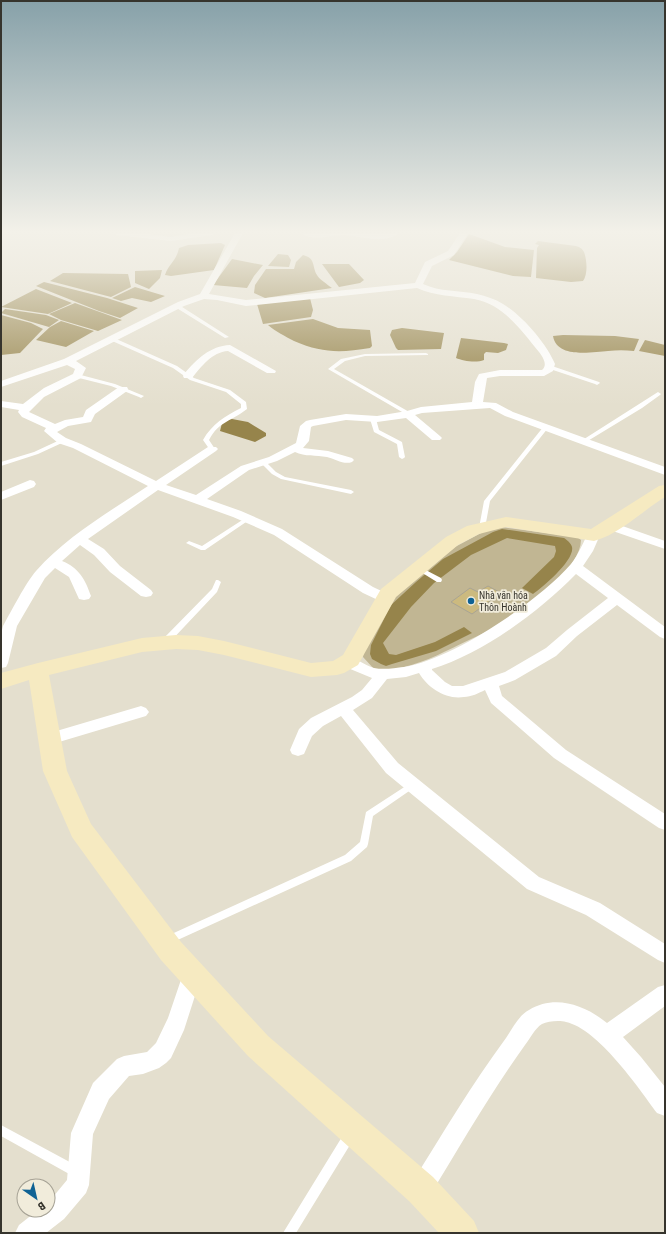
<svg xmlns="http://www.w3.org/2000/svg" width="666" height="1234" font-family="'Roboto Condensed',sans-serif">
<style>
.green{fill:#c1b693}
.water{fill:#96844b}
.building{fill:#ccba7f;stroke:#a9a494}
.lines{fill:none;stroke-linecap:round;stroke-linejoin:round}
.lane{fill:#fff;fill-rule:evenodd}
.street{fill:#fff;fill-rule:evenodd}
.secondary{fill:#f6eac1;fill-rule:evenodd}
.poi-dot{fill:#0f6294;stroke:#f1ecdb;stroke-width:1.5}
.labels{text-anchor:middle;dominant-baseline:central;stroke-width:3.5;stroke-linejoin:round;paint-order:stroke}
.poi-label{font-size:10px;fill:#36342d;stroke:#f1ecdb;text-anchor:start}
</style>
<rect width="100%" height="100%" fill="#e4dfce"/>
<path class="green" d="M 501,527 L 577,537 L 581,540 C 581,570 522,611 499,625 C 489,631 479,635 469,640 C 448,650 426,662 404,667 C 394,670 384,669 374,669 L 363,657 L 364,648 L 393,596 L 455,547 L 483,532 Z"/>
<path class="water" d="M 469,234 L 505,247 L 534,250 L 531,277 L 513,276 L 449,260 L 457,252 Z
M 538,241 L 576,246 C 579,247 582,248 584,252 C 587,260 588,274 583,281 L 571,282 L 536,278 L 537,248 L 539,245 L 535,244 Z
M 221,243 L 225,245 L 214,270 L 171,276 L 165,275 C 169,263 176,262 179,248 L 188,245 Z
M 278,254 L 288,255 L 291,260 L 289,267 L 268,266 Z
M 303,255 C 316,258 312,267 317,275 C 318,278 328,285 332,288 L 265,298 L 254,293 L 255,285 L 266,269 L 294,269 L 296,262 Z
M 232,259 L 263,265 L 254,276 L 247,288 L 213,285 Z
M 322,264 L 349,264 L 364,280 L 360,283 L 339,287 Z
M 162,270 L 160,278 L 149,289 L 135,283 L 135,271 Z
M 63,273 L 128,274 L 131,287 L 111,297 L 50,281 Z
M 44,282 L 107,298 L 138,308 L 120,318 L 99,311 L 36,286 Z
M 135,287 L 165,296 L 151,302 L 132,298 L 121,301 L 112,298 Z
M 36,289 L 72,303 L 48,314 L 1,307 Z
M 310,298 L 313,310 L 311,317 L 263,324 L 257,304 Z
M 75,303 L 122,320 L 98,331 L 61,320 L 49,314 Z
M 5,309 L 46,315 L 59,320 L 49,327 L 1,313 Z
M 1,315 L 31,323 L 43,329 L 20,353 L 1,355 Z
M 313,319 L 338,328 L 370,330 L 372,346 L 370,348 C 340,353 322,353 294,341 C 285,336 276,332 268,325 Z
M 61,321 L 94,331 L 66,347 L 36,340 L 50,327 Z
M 402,328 L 444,333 L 441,349 L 398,350 L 396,348 L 390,335 L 392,330 Z
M 563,335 L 615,336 L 639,339 L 634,351 C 625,350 617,350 608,351 C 592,352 557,359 553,336 Z
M 461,338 L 504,343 L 508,344 L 506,350 L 498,353 L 486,352 L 484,354 L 484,360 C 476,363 463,361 456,358 Z
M 645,340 L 665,345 L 665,356 L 639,351 Z
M 232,419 L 248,422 L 266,433 L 266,436 L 255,442 L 220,431 L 222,423 L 227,420 Z
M 502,529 L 564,538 C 567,540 571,543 572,547 C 575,560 543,587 533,594 L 522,588 L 554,557 L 556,551 L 555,546 L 507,538 L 471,555 L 434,583 L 411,607 L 383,643 L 389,654 L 396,655 L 435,642 L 464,627 L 472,633 L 436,651 L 392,664 L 386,666 L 381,664 L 372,659 L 370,654 L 371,645 L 391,605 L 416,582 L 443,559 L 493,532 Z"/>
<path class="building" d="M 488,586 L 501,593 L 472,614 L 451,602 L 470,588 L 478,592 Z"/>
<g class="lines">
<path class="lane" d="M 175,305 L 179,305 L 229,337 L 225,338 L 175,307 Z
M 110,338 L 114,338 L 177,366 L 194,378 L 230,390 L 246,402 L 247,409 C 232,421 219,421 209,440 L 215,449 L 214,450 L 210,450 L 203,440 C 212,424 225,416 241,408 L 241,404 L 226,392 L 190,380 L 173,368 L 110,340 Z
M 426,353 L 428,354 L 428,355 L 365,356 L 345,361 L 334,369 L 411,413 L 411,415 L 409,416 L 328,369 L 341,359 L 365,354 Z
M 549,365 L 599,382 L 600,383 L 597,385 L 595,384 L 547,368 L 547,366 Z
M 77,374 L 115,384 L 144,396 L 141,398 L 139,397 L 111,386 L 75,377 L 75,375 Z
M 658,392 L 661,394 L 660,395 L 642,408 L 586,442 L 582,442 L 581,441 Z
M 373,417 L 376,419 L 379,430 L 402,442 L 405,457 L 404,458 L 402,459 L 399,457 L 397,444 L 374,432 L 370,419 Z
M 546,425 L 549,427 L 548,428 L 490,501 L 485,528 L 484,529 L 480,529 L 479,528 L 484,501 L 544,426 Z
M 62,439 L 64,440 L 64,442 L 38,454 L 1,466 L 1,462 L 34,452 Z
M 263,460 L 265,461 L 276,472 L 285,477 L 351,490 L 354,492 L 351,494 L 281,479 L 272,474 L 261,463 L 261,461 Z
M 247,517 L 249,518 L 250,519 L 249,520 L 205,550 L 201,550 L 186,543 L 189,541 L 202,546 Z
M 418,566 L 441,578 L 442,580 L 441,582 L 437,582 L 416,569 L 415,568 L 416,567 Z
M 216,580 L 218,580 L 221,582 L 217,592 L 168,644 L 162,644 L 161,642 L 162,640 L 212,589 Z
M 412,782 L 415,783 L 416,785 L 415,787 L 373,816 L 368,844 L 367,847 L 351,861 L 171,943 L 168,944 L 165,943 L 163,940 L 165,937 L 345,855 L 360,842 L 366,812 Z
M 1,1125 L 79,1167 L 81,1171 L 79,1175 L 75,1177 L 71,1175 L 1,1136 Z
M 349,1130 L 353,1132 L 355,1136 L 353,1140 L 296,1233 L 283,1233 L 345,1132 Z"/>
<path class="street" d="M 112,233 L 140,233 L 171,237 L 194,233 L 216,233 L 212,235 L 171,241 L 116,235 Z
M 235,233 L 243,233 L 209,294 L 246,300 L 415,283 L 425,262 L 448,251 L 460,233 L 468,233 L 454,255 L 432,266 L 423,284 C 440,292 459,290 477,294 C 486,296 495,299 503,304 C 522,315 547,344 555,364 L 553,371 L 544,376 L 500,376 L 487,378 L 483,402 L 496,403 L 513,412 L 665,467 L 665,475 L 505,416 L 490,408 L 422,413 L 415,415 L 440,436 L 442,438 L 440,440 L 432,440 L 406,418 L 377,422 L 346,420 L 313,426 L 311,427 L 309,441 L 303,448 L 328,451 L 352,458 L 354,460 L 352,462 C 344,465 335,459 327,457 C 316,455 305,457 295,452 L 277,461 L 249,470 L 207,499 L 241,511 L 282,529 L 373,587 L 390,595 L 392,598 L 390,601 L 385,602 L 380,601 L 363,593 L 274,535 L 233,517 L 158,490 L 88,539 L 104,549 L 120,566 L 151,590 L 153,593 L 151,596 L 146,597 L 141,596 L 110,572 L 94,555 L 80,545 L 62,561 C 79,568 85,579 91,596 L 89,599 L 84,600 L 79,599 L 69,577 L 55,568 L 45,578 L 17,626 L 8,663 L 6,667 L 1,668 L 1,634 L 3,626 C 12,610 25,584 36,571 C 67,536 109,512 148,486 L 73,448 L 58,443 L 44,431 L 46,428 L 22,417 L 18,412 L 19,410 L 1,407 L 1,401 L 23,404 L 44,388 L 73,374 L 75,369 L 67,365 L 1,387 L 1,381 L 64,359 L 178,302 L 200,294 ZM 417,288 C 435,296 454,296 474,299 C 503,304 521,330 539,352 C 543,357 548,365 542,370 L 500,370 L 479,374 L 475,382 L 472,402 L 421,407 L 407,411 L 377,416 L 346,414 L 310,420 L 306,421 L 300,426 L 296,443 L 269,457 L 241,466 L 196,495 L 166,485 L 216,451 L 218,449 L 216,447 L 208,447 L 156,481 L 81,444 L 66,438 L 57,432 L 68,426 L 91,422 L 95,414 L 127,391 L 128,389 L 127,387 L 119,387 L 86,410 L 83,417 L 65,420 L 55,424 L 29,412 L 44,397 L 81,378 L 86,368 L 76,361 L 184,306 L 204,299 L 217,300 L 246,306 Z
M 301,233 L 399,233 C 384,245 360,236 344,235 C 331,235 312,242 301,233 Z
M 230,345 L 276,371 L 275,373 L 267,373 L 228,351 C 212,352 201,367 192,378 L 184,378 L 183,376 L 184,374 C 197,359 210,346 230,345 Z
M 30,480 L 34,481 L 36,484 L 34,487 L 1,500 L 1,492 Z
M 611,522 L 665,541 L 665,549 L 607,529 L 605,526 L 607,523 Z
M 594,531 L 599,532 L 600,535 L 593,551 L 583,566 L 665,627 L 665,639 L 660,637 L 617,605 L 577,636 L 556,656 L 515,680 L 499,686 L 502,696 L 566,750 L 665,814 L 665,830 L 659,828 L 554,758 L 491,703 L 485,690 C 479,693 471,697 464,697 C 446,700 428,688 419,673 L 406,677 L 387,679 L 372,698 L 353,710 L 398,763 L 539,877 L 600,903 L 665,944 L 665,963 L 658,960 L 586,915 L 527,889 L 386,773 L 341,716 L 323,726 L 312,736 L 304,754 L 298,756 L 292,754 L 290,750 L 299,729 L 311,718 L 352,697 L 362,690 L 372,678 L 343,666 L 341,662 L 343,658 C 354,655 363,665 374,668 C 384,670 395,668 404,667 C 453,659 539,601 571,564 C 579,554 583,542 589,532 ZM 576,574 L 608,598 L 567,630 L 546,648 L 505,672 L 463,686 L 452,686 L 445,682 L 432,670 L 432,669 C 482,654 539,612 576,574 Z
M 141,706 L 146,708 L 149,712 L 146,716 L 49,745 L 43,743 L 41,739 L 43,735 Z
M 192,965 L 199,968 L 202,974 L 184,1030 L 171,1058 L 166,1063 L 159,1068 L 143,1074 L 129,1076 L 109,1099 L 93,1134 L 89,1185 L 86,1193 L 64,1219 L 46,1233 L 15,1233 L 19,1225 L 38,1210 L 48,1210 L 48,1203 L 67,1180 L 71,1133 L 93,1083 L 117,1059 L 124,1056 L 147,1052 L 156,1043 L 168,1018 L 185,968 Z
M 665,985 L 665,1006 L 623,1037 L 641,1057 L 665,1087 L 665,1116 L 657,1113 C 638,1087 598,1029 566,1022 C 560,1020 548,1021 542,1024 C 535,1028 530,1039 525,1045 C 490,1094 460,1146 429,1197 L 421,1200 L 413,1197 L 410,1189 L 413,1181 C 443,1133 472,1084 506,1038 C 512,1029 519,1015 529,1010 C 555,994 585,1005 607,1023 L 658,987 Z"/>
<path class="secondary" d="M 665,485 L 665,497 C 642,511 620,534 594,541 L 506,527 L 479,534 L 458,545 L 396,597 L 358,665 L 344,673 L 337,675 L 311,677 L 224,655 L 198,650 L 176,649 L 142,652 L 49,675 L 67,771 L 91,824 L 181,942 L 268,1036 L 433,1177 L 474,1221 L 479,1233 L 439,1233 L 409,1201 L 248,1056 L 161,960 L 72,837 L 69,830 L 43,771 L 29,680 L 1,689 L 1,673 L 38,663 L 142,638 L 176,635 L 198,636 L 224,641 L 311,663 L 333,661 L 343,655 L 381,589 L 446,537 L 467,526 L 506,517 L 591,529 L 659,486 Z"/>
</g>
<linearGradient id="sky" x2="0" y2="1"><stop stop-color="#87a1a9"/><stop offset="0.57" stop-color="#f3f1e9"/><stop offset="1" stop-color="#f3f1e9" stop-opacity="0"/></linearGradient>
<rect width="666" height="406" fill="url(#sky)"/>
<circle class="poi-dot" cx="471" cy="601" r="4"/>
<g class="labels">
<g class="poi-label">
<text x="479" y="595">Nhà văn hóa<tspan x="479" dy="12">Thôn Hoành</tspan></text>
</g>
</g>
<rect width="666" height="1234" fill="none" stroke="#36342d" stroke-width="4"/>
<g transform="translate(36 1198) rotate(146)"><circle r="19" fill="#f1ecdb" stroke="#a6a295"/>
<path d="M0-3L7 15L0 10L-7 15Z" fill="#0f6294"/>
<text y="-6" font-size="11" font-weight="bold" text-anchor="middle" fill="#36342d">B</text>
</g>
</svg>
